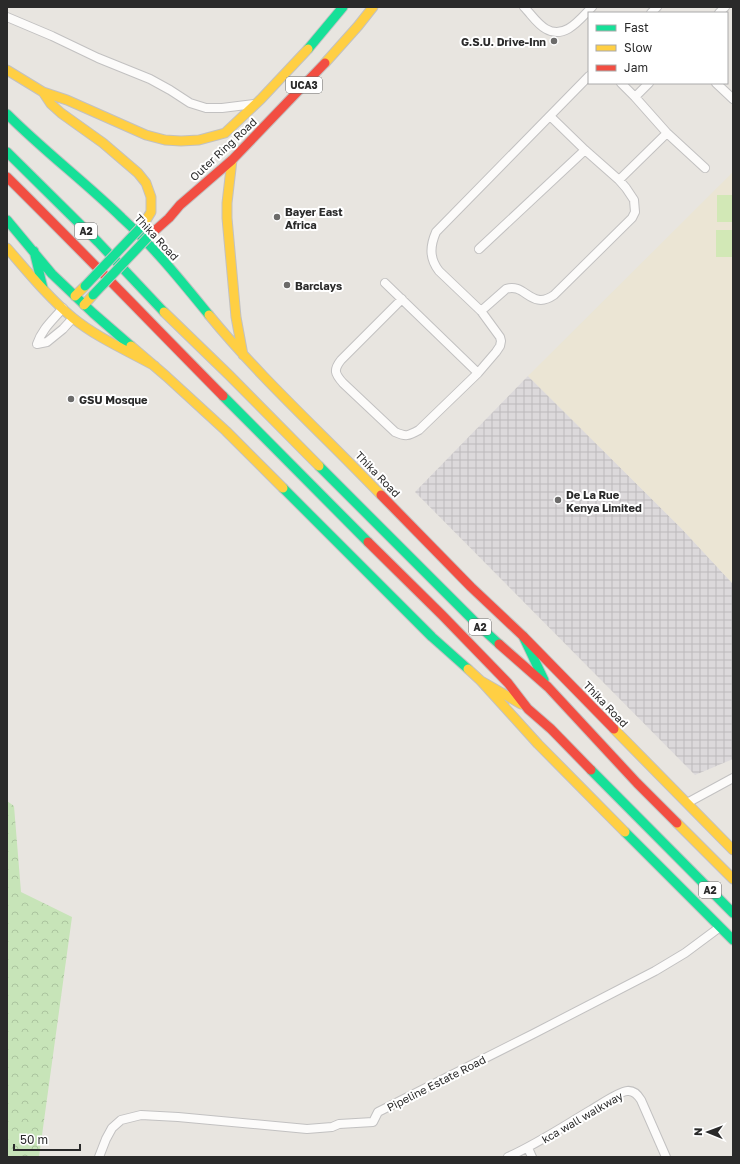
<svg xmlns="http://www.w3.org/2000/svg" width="740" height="1164" font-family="'Golos Text',sans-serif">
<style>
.industrial{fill:url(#industrial-grid)}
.education{fill:#ebe5d4}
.forest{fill:url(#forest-crowns)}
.pitch{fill:#d2e8b6}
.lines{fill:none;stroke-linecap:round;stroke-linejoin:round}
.street-casing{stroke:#c2c1c1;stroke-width:10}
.fast-casing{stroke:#c2c1c1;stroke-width:11}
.slow-casing{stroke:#c2c1c1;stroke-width:11}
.jam-casing{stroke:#c2c1c1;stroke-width:11}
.street{stroke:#fcfbfa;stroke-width:8}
.fast{stroke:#16e098;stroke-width:9}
.slow{stroke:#ffcf43;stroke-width:9}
.jam{stroke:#f24e42;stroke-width:9}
.fast-bridge-casing{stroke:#c4c3c1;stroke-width:11;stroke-linecap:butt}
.fast-bridge{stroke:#16e098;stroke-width:9}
.poi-dot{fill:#6c6b6a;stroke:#fff;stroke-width:1.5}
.labels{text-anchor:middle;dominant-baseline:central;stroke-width:4;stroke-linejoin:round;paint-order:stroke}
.shield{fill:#fff;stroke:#6a6a6a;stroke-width:1}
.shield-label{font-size:10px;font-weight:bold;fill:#2a2a2a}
.poi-label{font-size:11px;font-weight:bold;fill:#2a2a2a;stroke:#fff;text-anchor:start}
.street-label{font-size:11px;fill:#2a2a2a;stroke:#fff}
</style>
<defs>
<pattern id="industrial-grid" width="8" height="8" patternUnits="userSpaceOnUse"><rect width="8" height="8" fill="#dcd9db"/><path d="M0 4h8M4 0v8" fill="none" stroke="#bdbabc"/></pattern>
<pattern id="forest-crowns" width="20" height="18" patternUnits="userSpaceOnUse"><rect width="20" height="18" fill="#c7e4b8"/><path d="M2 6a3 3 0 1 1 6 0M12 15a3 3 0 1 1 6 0" fill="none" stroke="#abc49e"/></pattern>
</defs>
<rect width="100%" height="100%" fill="#e8e5e0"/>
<path class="industrial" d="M 528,376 L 681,528 L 733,584 L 733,759 L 695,775 L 415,492 Z"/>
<path class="education" d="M 733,172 L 733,584 L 681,528 L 528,376 Z"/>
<path class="forest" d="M 7,801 L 14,806 L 21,892 L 72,917 L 39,1157 L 7,1157 Z"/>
<path class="pitch" d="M 717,195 L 733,195 L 733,222 L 717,222 Z
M 716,230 L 733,230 L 733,257 L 716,257 Z"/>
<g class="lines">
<g class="street-casing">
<path id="street" d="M 524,7 C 531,14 537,24 546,29 C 565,40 580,19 592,7
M 651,13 L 657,7
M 719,13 L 725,7
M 7,17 L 52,36 L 98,58 L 150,79 L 170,90 L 190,103 L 206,108 L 222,108 L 254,104
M 621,83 L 635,97 L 667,133 L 705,168
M 716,83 L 733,99
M 635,97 L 649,83
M 619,180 L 667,133
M 479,249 L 585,150
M 385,283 L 478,373
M 402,299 L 341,360 C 333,370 335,374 343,383 L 395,432 C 406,437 408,436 419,430 L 478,373 L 496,352 L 500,346 L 501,341 L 500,337 L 481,311 L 439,271 C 429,258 430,246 436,232 L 589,76
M 63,308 C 53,320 42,329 37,344 L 47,342 L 63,329 L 73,318
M 481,311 L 506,289 C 525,282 531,311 554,295 L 632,218 L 635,212 L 634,200 L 626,188 L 619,180 L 585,150 L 550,116
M 687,803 L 733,778
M 528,1148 L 532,1157
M 99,1157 L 106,1139 L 112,1128 L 121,1120 L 141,1115 L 178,1117 L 307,1129 L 332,1127 L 339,1124 L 373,1122 L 378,1112 L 533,1034 L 655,971 L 685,953 L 720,927
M 508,1157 C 537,1144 564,1126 591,1110 C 600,1105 618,1092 627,1091 C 634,1090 638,1095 641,1100 L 666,1157"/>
</g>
<g class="fast-casing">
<path id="fast" d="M 308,49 L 343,7
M 7,114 C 44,151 85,182 122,218 C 154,247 182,282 209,315
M 7,152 L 98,242 L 164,312
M 7,220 L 52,274 L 93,313 L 131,346
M 34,251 L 43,288
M 223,396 L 368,542
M 319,466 L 477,624 L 499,644
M 283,488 L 432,637 L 468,669
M 523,636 L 544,680
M 591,770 L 733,913
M 625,832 L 733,940"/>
</g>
<g class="slow-casing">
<path id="slow" d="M 325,63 L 358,26 L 373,7
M 7,70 L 43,92 L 51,104 L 61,113 L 103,143 L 138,173 L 146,183 L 151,197 L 151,212 L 143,225
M 43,92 L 67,100 L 146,135 L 165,140 L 181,141 L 199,140 L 225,133 L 261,99 L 308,49
M 232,160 L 227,203 L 227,218 L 236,317 L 243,355
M 7,248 C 28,272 48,297 73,318 C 96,337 128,351 155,366
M 75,296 L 85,286
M 84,305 L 93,295
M 164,312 L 229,375 L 319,466
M 209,315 C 262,380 324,435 381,495
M 131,346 L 166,376 L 226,431 L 283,488
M 468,669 L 481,681 L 538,744 L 625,832
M 481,681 L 521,704
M 614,729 L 733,850
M 677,823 L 733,879"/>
</g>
<g class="jam-casing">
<path id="jam" d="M 7,177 C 80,249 151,323 223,396
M 151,234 L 169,218 L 180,205 L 232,160 L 325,63
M 381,495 L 471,587 L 523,636 L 614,729
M 368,542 L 442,615 L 508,683 L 528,709 L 551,729 L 591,770
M 499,644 L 548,687 L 637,783 L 677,823"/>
</g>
<use href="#street" class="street"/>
<use href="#fast" class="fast"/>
<use href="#slow" class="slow"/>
<use href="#jam" class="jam"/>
<g class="fast-bridge-casing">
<path id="fast-bridge" d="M 85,286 L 143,225
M 93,295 L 151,234"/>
</g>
<use href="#fast-bridge" class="fast-bridge"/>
</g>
<g class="poi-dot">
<circle cx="554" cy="41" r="4"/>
<circle cx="277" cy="217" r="4"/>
<circle cx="287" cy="285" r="4"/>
<circle cx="71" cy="399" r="4"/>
<circle cx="558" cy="500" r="4"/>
</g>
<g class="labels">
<g class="shield">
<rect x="286" y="77" width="36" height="16" rx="3"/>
<rect x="75" y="223" width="22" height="16" rx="3"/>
<rect x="469" y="619" width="22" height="16" rx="3"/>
<rect x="699" y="882" width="22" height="16" rx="3"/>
</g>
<g class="shield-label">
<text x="304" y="85">UCA3</text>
<text x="86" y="231">A2</text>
<text x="480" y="627">A2</text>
<text x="710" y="890">A2</text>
</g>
<g class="poi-label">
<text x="546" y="41" text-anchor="end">G.S.U. Drive-Inn</text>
<text x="285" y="211">Bayer East<tspan x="285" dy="13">Africa</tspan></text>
<text x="295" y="285">Barclays</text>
<text x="79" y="399">GSU Mosque</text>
<text x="566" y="494">De La Rue<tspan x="566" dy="13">Kenya Limited</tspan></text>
</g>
<g class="street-label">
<text transform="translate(223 149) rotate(-43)">Outer Ring Road</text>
<text transform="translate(157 237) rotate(47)">Thika Road</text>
<text transform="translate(378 474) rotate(46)">Thika Road</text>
<text transform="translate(606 704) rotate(46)">Thika Road</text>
<text transform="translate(436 1083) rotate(-27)">Pipeline Estate Road</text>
<text transform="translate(582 1117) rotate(-30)">kca wall walkway</text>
</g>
</g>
<rect width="740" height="1164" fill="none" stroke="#2a2a2a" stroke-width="16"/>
<rect x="588" y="12" width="140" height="72" fill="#ffffff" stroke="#aaaaaa"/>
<rect x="596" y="25" width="20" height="6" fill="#16e098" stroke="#aaaaaa"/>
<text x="624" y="32" font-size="12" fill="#2a2a2a">Fast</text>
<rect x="596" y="45" width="20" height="6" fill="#ffcf43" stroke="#aaaaaa"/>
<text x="624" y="52" font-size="12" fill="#2a2a2a">Slow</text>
<rect x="596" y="65" width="20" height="6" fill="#f24e42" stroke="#aaaaaa"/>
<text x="624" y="72" font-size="12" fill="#2a2a2a">Jam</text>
<g transform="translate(708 1132) rotate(271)" stroke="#ffffff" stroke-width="3" paint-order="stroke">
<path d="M0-3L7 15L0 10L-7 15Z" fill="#2a2a2a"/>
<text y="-6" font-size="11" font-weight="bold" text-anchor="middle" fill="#2a2a2a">N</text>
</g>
<path d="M14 1144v6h66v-6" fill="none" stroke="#2a2a2a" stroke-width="2"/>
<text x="20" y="1144" font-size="12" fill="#2a2a2a" stroke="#ffffff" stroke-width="3" paint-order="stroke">50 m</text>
</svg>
